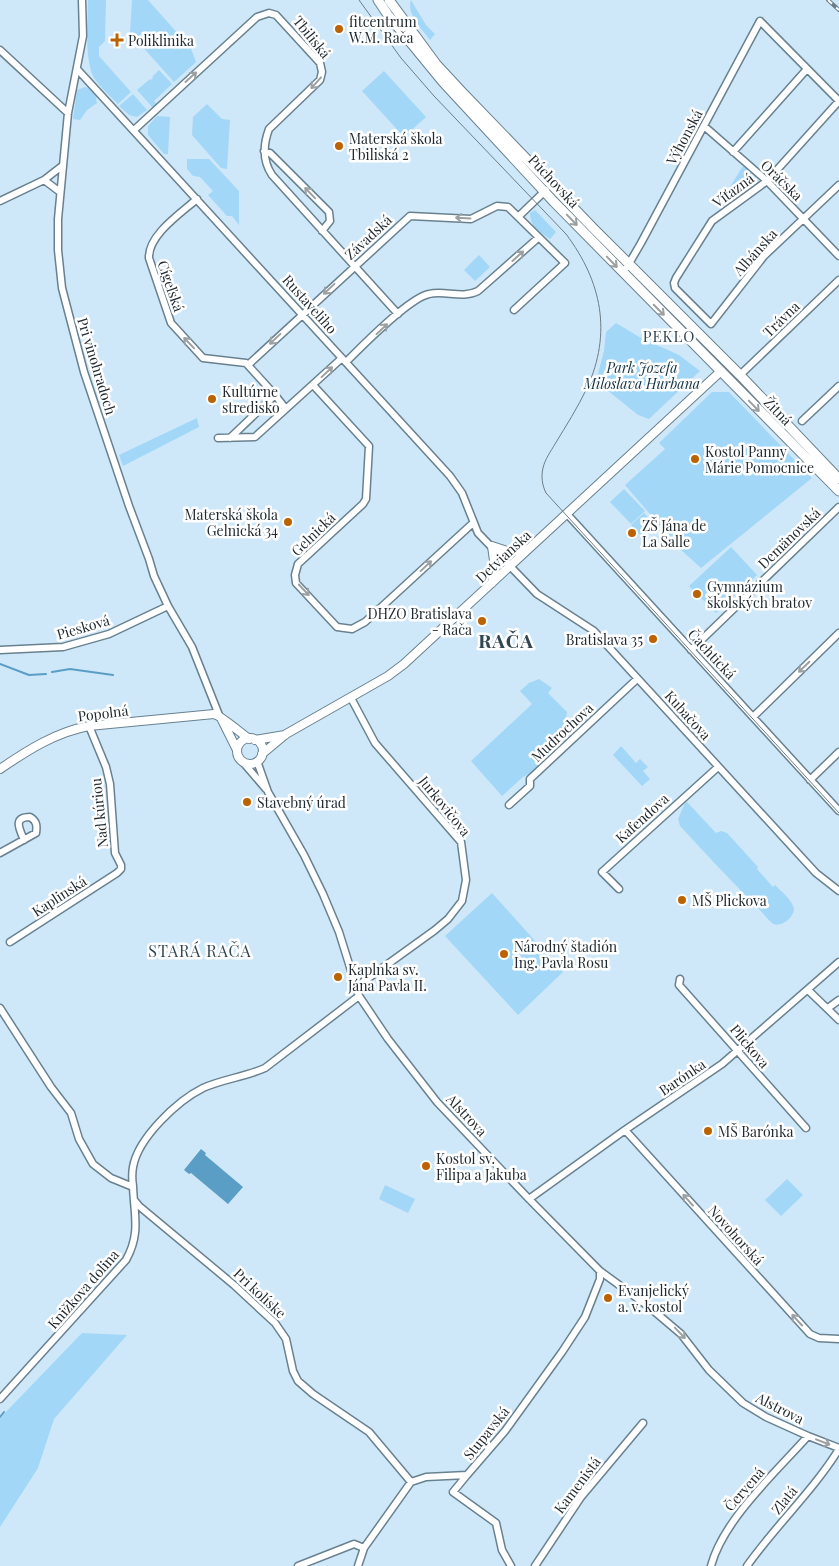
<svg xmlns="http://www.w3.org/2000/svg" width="839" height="1566" font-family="'Playfair Display',serif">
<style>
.green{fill:#a3d7f7}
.water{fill:#5a9ec6}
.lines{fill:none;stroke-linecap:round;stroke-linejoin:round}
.stream{stroke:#5a9ec6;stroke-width:2}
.minor-casing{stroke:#69818f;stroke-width:9}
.tertiary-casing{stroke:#69818f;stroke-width:10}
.secondary-casing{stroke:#69818f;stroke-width:11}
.minor{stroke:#fff;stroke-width:6}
.tertiary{stroke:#fff;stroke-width:8}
.secondary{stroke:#fff;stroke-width:9}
.tram{stroke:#6c7d88;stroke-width:1}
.rail-casing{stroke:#6c7d88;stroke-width:4}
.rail{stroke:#fff;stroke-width:2;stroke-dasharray:5.5;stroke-linecap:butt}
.oneway{stroke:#9ba0a2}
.poi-dot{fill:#bc6201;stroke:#fff;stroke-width:2}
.labels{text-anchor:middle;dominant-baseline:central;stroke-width:5;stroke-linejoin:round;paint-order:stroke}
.poi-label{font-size:14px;fill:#212b31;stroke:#fff;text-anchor:start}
.street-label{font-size:14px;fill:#212b31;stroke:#fff}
.park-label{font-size:14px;font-style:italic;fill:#133344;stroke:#fff}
.neighbourhood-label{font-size:15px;letter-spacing:1px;fill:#304653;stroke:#fff}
.quarter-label{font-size:16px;letter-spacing:1px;fill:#304653;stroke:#fff}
.district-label{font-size:19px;font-weight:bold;letter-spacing:1px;fill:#304653;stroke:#fff}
</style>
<rect width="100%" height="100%" fill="#cee8f9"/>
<path class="green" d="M 88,0 L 106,0 L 105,41 L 99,47 L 99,56 L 131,92 L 118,104 C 110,96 100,87 94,78 C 84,59 88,21 88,0 Z
M 132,0 L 148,0 L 180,36 L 176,41 L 136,39 L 130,33 Z
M 411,0 L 426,25 L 435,34 L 430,40 C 422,29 406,14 411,0 Z
M 141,43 L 190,46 L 196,62 L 174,82 L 141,45 Z
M 159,70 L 172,84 L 154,101 L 157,104 L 153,108 L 137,90 L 150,79 L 151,80 L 153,78 L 152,77 Z
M 384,71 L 426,117 L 404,137 L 362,91 Z
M 85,87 L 89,88 L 97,97 L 96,98 L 97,103 L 87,110 L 80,120 L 73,119 L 77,90 Z
M 133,94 L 147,110 L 137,117 L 129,115 L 119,106 Z
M 207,104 L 222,119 L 230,120 L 227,169 L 221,168 L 192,135 L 193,117 Z
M 157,116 L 170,117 L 168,154 L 164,154 L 148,135 L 148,126 Z
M 187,159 L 209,159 L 239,191 L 239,225 L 232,216 L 227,216 L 208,195 L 213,191 L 200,177 L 193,176 L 187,169 Z
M 743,166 L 758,180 L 720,208 L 718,206 Z
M 535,210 L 556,232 L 550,239 C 540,232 530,227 530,213 Z
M 479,255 L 490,267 L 475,281 L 464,270 Z
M 616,323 L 646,341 L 650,342 L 679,355 L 700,371 L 649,419 L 638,415 L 596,381 L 604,351 L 606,332 Z
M 712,392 L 729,392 L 812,478 L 701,568 L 680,549 L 625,485 L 665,449 L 659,443 Z
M 197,418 L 199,427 L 123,466 L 119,455 Z
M 624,489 L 645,511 L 631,524 L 610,502 Z
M 644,513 L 654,524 L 641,536 L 631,525 Z
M 731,547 L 757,575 L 716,613 L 689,586 Z
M 539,679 L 552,688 L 548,693 L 567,712 L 564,736 L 536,762 L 539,766 L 531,773 L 523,777 L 502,796 L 471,761 L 532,704 L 520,691 L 529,683 Z
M 621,746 L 636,763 L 640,759 L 648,767 L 643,771 L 650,779 L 642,786 L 613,755 Z
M 687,802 L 716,833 L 721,831 L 727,833 L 758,867 L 757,869 L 773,887 L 775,885 C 781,891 793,901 794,909 C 794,918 779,929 772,923 C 767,919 763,913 759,909 C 732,882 706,854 680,826 L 678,819 L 685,803 Z
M 492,893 L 563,972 L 518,1015 L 445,936 Z
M 787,1179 L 803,1195 L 781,1216 L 765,1200 Z
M 385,1185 L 415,1199 L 408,1213 L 379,1199 Z
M 82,1333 L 127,1335 L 54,1419 L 38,1468 L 0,1527 L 0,1418 Z"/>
<path class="water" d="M 201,1149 L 206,1153 L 205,1155 L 243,1187 L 228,1204 L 191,1173 L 189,1174 L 184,1170 Z"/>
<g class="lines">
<path class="stream" d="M 0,664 L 29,675 L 46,674
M 52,672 L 70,669 L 113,675
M 0,1417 L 4,1412"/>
<g class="minor-casing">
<path id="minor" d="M 82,0 L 83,36 L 68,113 L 58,219 L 58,250 L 62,288 L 84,372 L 129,506 L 149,559 L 154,576 L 168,606 L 192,647 L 219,715
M 0,50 L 68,113
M 77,69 L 450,476 L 462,493 L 478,533 L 537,594 L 594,631 L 816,873 L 839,891
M 839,101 L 767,181 L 712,221 L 676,278 L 674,283 L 675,288 L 711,324 L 764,256 L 839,185
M 704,126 L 767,181 L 839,256
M 134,130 L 257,17 L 269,13 L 276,15 L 320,63 L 322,72 L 320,80 L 269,129 C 263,145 262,160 272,175 L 398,314
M 264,151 L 270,153 L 329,212 L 330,221 L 322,231
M 733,152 L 807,69
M 60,192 L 44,180 L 62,166
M 197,199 C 181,213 148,235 149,258 L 171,323 L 203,358 L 246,363 L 275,395
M 0,201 L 44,180
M 518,217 L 546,190
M 627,267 L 641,243 L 760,21 L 839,101
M 346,362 C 362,346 409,298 429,294 C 445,290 462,299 478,291 L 538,238
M 248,365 L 410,216 L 471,219 L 497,206 L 508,207 L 565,263 L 514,310
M 740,375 L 839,280
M 313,385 L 369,446 L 366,499 L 363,504 L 298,564 L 295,575 L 296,583 L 337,627 L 352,629 L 365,622 L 473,523
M 802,421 L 839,386
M 218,438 L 255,437 L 342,358
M 230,438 L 275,395 L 286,409
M 567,514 L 839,811
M 0,650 L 63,647 L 109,634 L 168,606
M 691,650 L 839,507
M 351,698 L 375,743 L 461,842 L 466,880 L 462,901 L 448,919 L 435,930 L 356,987
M 753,717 L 839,633
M 242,761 L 266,789
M 257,761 L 268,792 L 304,855 L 323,894 L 339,932 L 359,996 L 388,1039 L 437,1102 L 529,1199 L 600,1271 L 648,1306 L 681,1334 L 709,1370 L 743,1403 L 766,1417 L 808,1436 L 839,1448
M 810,780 L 839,752
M 509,805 L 530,786 L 530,779 L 637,679
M 0,853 L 36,833 C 37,826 37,821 30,817 C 12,817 20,830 24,840
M 619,889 L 602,872 L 718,767
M 10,942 L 117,873 L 121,869 L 121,865 L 115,853 L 110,784 L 106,767 L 89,726
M 680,979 L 679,985 L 806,1128
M 808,990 L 839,1020
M 0,1008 L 51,1087 L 71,1113 L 79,1139 L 93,1164 L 111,1178 L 133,1187
M 828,1008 L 839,1000
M 625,1130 L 810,1334 L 819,1338 L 839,1339
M 529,1199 L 625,1130 L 722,1064 L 839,962
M 134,1200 L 139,1206 L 234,1285 L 275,1323 L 286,1339 L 293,1371 L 298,1381 L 313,1394 L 369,1432 L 411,1482
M 0,1399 L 126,1260 C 141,1233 134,1215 133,1186 C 132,1180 132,1173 133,1167 C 138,1138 177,1101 203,1088 C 223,1079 245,1077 265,1068 L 359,996
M 467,1475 L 453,1492 L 496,1523 L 502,1550 L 511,1566
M 298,1566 L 354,1544 L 364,1548
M 358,1566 L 364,1548 L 411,1482 L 426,1477 L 467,1475 L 505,1431 L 562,1352 L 585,1317 L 600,1279 L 600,1271
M 535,1566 L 581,1497 L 643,1423
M 711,1566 C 723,1520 776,1472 808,1436
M 747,1566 C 776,1525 813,1491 839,1449"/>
</g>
<g class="tertiary-casing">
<path id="tertiary" d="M 492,583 L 495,568 L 492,546 L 510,552 L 528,549
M 222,720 L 237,750
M237 751a13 13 0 1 1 26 0a13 13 0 1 1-26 0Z
M 255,740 L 285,735
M 262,754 L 286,734 L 388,676 L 404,664 L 720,372
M 0,769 C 28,750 56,732 89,726 L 214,714 C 220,715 242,734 249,739"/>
</g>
<g class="secondary-casing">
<path id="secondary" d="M 378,0 L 388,15 L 443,82 L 554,202 L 839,491
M 389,0 L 436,64 L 461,91 L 593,228 L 740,375 L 839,479"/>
</g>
<use href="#minor" class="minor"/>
<use href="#tertiary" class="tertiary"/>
<use href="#secondary" class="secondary"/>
<path class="tram" d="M 359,0 L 401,58 L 434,96 L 566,234 C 602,282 612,333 587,388 C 578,407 566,426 555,444 C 551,451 545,459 543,468 C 541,476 542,485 546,493 L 839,813"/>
<g class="rail-casing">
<path id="rail" d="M 828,0 L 839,10"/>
</g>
<use href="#rail" class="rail"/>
</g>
<defs><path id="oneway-shaft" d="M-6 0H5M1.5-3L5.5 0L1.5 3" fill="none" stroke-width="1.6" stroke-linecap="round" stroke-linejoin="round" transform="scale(1.25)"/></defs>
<g class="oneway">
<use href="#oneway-shaft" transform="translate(191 77) rotate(-42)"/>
<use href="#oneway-shaft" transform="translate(316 83) rotate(132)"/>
<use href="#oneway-shaft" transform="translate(310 193) rotate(-134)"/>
<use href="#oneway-shaft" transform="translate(463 218) rotate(-177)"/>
<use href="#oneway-shaft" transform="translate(572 220) rotate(46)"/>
<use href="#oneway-shaft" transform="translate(518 256) rotate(-42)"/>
<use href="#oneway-shaft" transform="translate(612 262) rotate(46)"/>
<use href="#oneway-shaft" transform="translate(329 289) rotate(137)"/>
<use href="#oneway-shaft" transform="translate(659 310) rotate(45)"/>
<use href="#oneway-shaft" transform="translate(382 329) rotate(-43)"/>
<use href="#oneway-shaft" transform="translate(275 339) rotate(137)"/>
<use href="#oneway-shaft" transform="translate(189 343) rotate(-134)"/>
<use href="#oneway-shaft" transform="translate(327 372) rotate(-43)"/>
<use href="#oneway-shaft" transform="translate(754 406) rotate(46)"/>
<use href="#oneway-shaft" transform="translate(426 566) rotate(-43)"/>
<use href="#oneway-shaft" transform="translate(304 590) rotate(47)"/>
<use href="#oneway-shaft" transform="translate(804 667) rotate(136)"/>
<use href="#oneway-shaft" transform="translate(688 1200) rotate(-132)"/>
<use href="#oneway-shaft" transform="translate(797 1320) rotate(-133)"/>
<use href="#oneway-shaft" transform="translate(680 1333) rotate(46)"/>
<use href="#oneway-shaft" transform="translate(823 1442) rotate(21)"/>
</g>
<g class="poi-dot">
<circle cx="339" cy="29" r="5"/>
<path d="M114.5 32.5h5v5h5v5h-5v5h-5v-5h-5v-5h5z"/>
<circle cx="339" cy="146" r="5"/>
<circle cx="212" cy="399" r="5"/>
<circle cx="695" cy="459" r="5"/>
<circle cx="288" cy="522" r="5"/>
<circle cx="632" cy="533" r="5"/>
<circle cx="697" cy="594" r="5"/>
<circle cx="482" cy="621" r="5"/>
<circle cx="653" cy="639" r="5"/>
<circle cx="247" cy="802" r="5"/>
<circle cx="682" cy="900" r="5"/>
<circle cx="504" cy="954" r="5"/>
<circle cx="338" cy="977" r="5"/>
<circle cx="708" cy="1131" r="5"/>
<circle cx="426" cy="1166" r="5"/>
<circle cx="608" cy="1298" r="5"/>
</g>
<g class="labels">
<g class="poi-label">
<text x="349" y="21">fitcentrum<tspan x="349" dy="16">W.M. Rača</tspan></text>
<text x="128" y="40">Poliklinika</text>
<text x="349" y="138">Materská škola<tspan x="349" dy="16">Tbiliská 2</tspan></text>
<text x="222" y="391">Kultúrne<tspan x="222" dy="16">stredisko</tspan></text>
<text x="705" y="451">Kostol Panny<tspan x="705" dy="16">Márie Pomocnice</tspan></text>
<text x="278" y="514" text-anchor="end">Materská škola<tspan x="278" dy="16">Gelnická 34</tspan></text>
<text x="642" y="525">ZŠ Jána de<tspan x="642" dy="16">La Salle</tspan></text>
<text x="707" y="586">Gymnázium<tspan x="707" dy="16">školských bratov</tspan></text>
<text x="472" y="613" text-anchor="end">DHZO Bratislava<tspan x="472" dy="16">- Rača</tspan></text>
<text x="643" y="639" text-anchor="end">Bratislava 35</text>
<text x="257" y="802">Stavebný úrad</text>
<text x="692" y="900">MŠ Plickova</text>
<text x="514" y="946">Národný štadión<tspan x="514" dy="16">Ing. Pavla Rosu</tspan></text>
<text x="348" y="969">Kaplnka sv.<tspan x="348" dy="16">Jána Pavla II.</tspan></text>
<text x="718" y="1131">MŠ Barónka</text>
<text x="436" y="1158">Kostol sv.<tspan x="436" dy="16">Filipa a Jakuba</tspan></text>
<text x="618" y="1290">Evanjelický<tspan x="618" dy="16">a. v. kostol</tspan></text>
</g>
<g class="street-label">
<text transform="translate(312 37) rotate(51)">Tbiliská</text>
<text transform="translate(684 137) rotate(-62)">Výhonská</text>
<text transform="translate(782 180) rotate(44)">Oráčska</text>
<text transform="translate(554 181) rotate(47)">Púchovská</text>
<text transform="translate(733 190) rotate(-36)">Víťazná</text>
<text transform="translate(368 237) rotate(-43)">Závadská</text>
<text transform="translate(755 252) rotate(-48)">Albánska</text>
<text transform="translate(171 286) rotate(71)">Cígeľská</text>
<text transform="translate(310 304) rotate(48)">Rustaveliho</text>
<text transform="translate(781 319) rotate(-44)">Trávna</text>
<text transform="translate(97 366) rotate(73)">Pri vinohradoch</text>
<text transform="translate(778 411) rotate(46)">Žitná</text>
<text transform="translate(313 534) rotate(-44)">Gelnická</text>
<text transform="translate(789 538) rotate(-44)">Demänovská</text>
<text transform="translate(503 556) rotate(-43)">Detvianska</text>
<text transform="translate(83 627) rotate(-16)">Piesková</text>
<text transform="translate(712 654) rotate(47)">Čachtická</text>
<text transform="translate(103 713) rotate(-7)">Popolná</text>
<text transform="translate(688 715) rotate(48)">Kubačova</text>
<text transform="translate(562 732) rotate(-43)">Mudrochova</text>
<text transform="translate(445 806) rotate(51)">Jurkovičova</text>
<text transform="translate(99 813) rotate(-96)">Nad kúriou</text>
<text transform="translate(642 818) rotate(-42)">Kafendova</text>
<text transform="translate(59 896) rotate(-33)">Kaplinská</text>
<text transform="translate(750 1046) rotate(50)">Plickova</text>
<text transform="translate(682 1077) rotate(-34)">Barónka</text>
<text transform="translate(467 1115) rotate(47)">Alstrova</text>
<text transform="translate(736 1235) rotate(48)">Novohorská</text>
<text transform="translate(83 1289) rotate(-49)">Knižkova dolina</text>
<text transform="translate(260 1293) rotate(43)">Pri kolíske</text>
<text transform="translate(780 1408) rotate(27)">Alstrova</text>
<text transform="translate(486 1433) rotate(-51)">Stupavská</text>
<text transform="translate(577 1485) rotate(-53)">Kamenistá</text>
<text transform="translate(744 1489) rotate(-49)">Červená</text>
<text transform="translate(784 1500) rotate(-51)">Zlatá</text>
</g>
<g class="park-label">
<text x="642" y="367">Park Jozefa<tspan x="642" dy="16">Miloslava Hurbana</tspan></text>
</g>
<g class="neighbourhood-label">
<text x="669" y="336">PEKLO</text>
</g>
<g class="quarter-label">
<text x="200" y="950">STARÁ RAČA</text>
</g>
<g class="district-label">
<text x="506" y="640">RAČA</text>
</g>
</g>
</svg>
